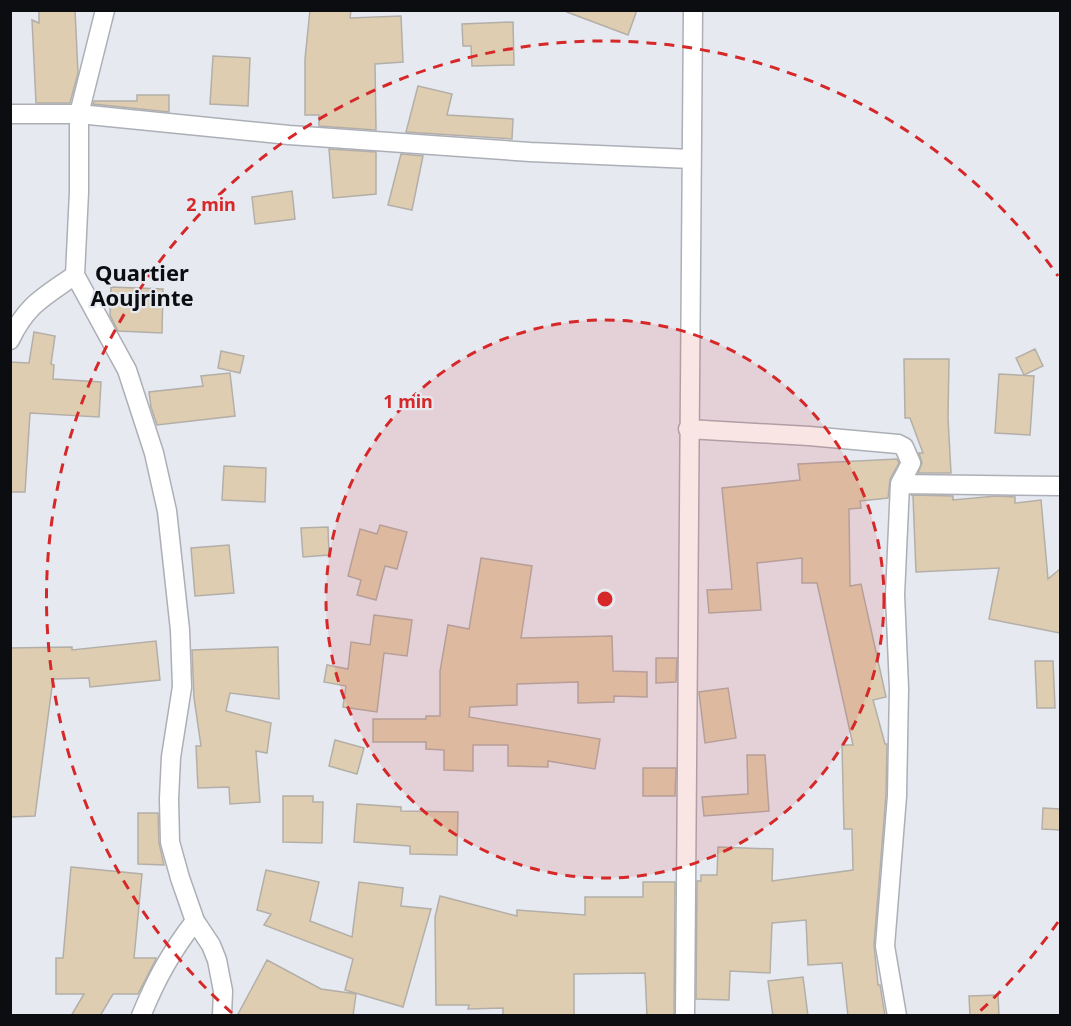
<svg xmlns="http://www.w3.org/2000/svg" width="1071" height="1026" font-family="'Noto Sans',sans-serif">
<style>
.building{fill:#dfcdb1;stroke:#b3afa8;stroke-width:1.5}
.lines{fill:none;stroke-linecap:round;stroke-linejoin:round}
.street-casing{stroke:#acafb6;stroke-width:21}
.street{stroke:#fff;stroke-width:18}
.ring{fill:none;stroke:#d62828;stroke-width:3;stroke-dasharray:10 8}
.labels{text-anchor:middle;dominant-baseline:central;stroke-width:4.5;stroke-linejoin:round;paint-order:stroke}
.neighbourhood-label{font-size:22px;font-weight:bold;fill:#0c0d10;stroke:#e6e9f0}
.centre{fill:#d62828;stroke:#e6e9f0;stroke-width:3}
.ring-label{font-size:18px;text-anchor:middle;font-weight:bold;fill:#d62828;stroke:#e6e9f0;stroke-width:4.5;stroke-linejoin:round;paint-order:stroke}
</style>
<rect width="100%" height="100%" fill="#e6e9f0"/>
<path class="building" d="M 39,10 L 75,10 L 78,73 L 70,103 L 36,103 L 32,20 L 39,23 Z
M 310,10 L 351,10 L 350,18 L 401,16 L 403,62 L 375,64 L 376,130 L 319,126 L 319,115 L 305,115 L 305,59 Z
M 568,10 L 637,10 L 628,35 L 567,12 Z
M 513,22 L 514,65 L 472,66 L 471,46 L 463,46 L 462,24 Z
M 213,56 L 250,58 L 248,106 L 210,104 Z
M 418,86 L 452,94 L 447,115 L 513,119 L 512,139 L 406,132 Z
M 137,95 L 169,95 L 169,112 L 93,104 L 94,101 L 137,101 Z
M 329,149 L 376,152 L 376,194 L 333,198 Z
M 401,154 L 423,156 L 412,210 L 388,205 Z
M 292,191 L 295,219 L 255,224 L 252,197 Z
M 111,287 L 163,289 L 162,333 L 118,331 L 110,315 Z
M 34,332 L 55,336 L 51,364 L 54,365 L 53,379 L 101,382 L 99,417 L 30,413 L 25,492 L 10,492 L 10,362 L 29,363 Z
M 1035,349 L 1043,366 L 1024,375 L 1016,358 Z
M 221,351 L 244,356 L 240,373 L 218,368 Z
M 904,359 L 949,359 L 948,418 L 951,473 L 918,473 L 922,463 L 919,453 L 923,453 L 910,418 L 905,418 Z
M 230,373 L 235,416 L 157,425 L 151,407 L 149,392 L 203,386 L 201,376 Z
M 999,374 L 1034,376 L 1030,435 L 995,433 Z
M 897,459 L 899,463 L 890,479 L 888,498 L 860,501 L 861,508 L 849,509 L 850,586 L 861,584 L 886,697 L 873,700 L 885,744 L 887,744 L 886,795 L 874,945 L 878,985 L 880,985 L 885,1016 L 848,1016 L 842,963 L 808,965 L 806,920 L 772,923 L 770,973 L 730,971 L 729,1000 L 696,999 L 697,881 L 701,881 L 701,875 L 717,875 L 718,847 L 773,849 L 772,881 L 853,870 L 852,829 L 844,829 L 842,745 L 853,745 L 817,583 L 802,583 L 802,558 L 757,563 L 761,610 L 709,613 L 707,590 L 732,589 L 722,488 L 800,480 L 798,464 Z
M 224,466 L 266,468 L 265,502 L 222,500 Z
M 911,495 L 953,496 L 953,500 L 996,496 L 1015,497 L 1015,503 L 1041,500 L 1048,579 L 1060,569 L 1060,633 L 989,619 L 999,568 L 916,572 L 913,496 Z
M 380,525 L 407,532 L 397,569 L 385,566 L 376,600 L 357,595 L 361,580 L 348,576 L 360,529 L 377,534 Z
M 328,527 L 329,555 L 303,557 L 301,528 Z
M 229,545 L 234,593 L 195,596 L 191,548 Z
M 481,558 L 532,566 L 521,638 L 612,636 L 613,671 L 647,672 L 647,697 L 614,696 L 614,702 L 578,703 L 578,682 L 517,684 L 517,705 L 470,707 L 469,717 L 600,739 L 595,769 L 548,761 L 548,767 L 508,766 L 508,745 L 473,745 L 473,771 L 444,770 L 444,750 L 426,749 L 426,742 L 373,742 L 373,719 L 426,719 L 426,716 L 440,716 L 440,671 L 448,625 L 469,629 Z
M 374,615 L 412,620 L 407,656 L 384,653 L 377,712 L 343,707 L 346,686 L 324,682 L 327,665 L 348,669 L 351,642 L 370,645 Z
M 156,641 L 160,680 L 90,687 L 89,678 L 53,679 L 35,816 L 10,817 L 10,648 L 72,647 L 72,650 Z
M 278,647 L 279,699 L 230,693 L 226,711 L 271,723 L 267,753 L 256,751 L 260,802 L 230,804 L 229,787 L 198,788 L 196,746 L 201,746 L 194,698 L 192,650 Z
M 656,658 L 677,658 L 676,682 L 656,683 Z
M 1035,661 L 1053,661 L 1055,708 L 1037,708 Z
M 728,688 L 736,738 L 705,743 L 699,692 Z
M 335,740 L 364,748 L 357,774 L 329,766 Z
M 747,755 L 765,755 L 769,811 L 704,816 L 702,797 L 748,794 Z
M 643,768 L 676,768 L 675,796 L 643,796 Z
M 283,796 L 313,796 L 313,802 L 323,802 L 322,843 L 283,842 Z
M 357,804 L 401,807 L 401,811 L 458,812 L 457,855 L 410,854 L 410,846 L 354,842 Z
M 1043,808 L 1060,809 L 1060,830 L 1042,829 Z
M 138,813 L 158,813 L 159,843 L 164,865 L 138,864 Z
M 71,867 L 142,874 L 134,958 L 156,958 L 156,959 L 138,994 L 113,994 L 100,1016 L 71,1016 L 84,994 L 56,994 L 56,958 L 63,958 Z
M 266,870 L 319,882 L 310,921 L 352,937 L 359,882 L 403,888 L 401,906 L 431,909 L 403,1007 L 345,990 L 353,959 L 264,925 L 271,914 L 257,910 Z
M 643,882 L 675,882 L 674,1016 L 647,1016 L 645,973 L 574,974 L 574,1015 L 503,1015 L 503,1008 L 468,1009 L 469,1005 L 436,1005 L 435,917 L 440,896 L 517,916 L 517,910 L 585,915 L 585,897 L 643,897 Z
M 267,960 L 321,989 L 356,994 L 353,1016 L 237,1016 Z
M 803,977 L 808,1016 L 773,1016 L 768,981 Z
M 998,995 L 999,1016 L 970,1016 L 969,996 Z"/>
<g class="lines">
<g class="street-casing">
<path id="street" d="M 105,10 L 79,114 L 79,192 L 75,275 L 127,370 L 154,453 L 167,511 L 180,630 L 182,687 L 171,757 L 169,799 L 170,842 L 180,878 L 195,921 L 211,945 L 217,960 L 223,991 L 222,1016
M 10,114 L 79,114 L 289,135 L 530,152 L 691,159
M 10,340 C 27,304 44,297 75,275
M 688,429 L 809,436 L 898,444 L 904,447 L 911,463 L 900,484
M 141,1016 C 156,979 171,952 195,921
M 685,1016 L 693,10
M 897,1016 L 885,946 L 897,796 L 899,688 L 895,595 L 900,484 L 1060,486"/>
</g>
<use href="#street" class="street"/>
</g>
<circle cx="605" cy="599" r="279" fill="#d62828" fill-opacity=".12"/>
<g class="ring">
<circle cx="605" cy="599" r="279"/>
<path d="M1058 922A557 557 0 0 1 978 1013M232 1013A557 557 0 1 1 1058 276"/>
</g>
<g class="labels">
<g class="neighbourhood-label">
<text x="142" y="272">Quartier<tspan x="142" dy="25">Aoujrinte</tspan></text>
</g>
</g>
<circle cx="605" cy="599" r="9" class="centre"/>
<g class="ring-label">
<text x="211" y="211">2 min</text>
<text x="408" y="408">1 min</text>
</g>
<rect width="1071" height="1026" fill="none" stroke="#0c0d10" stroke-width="24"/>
</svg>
